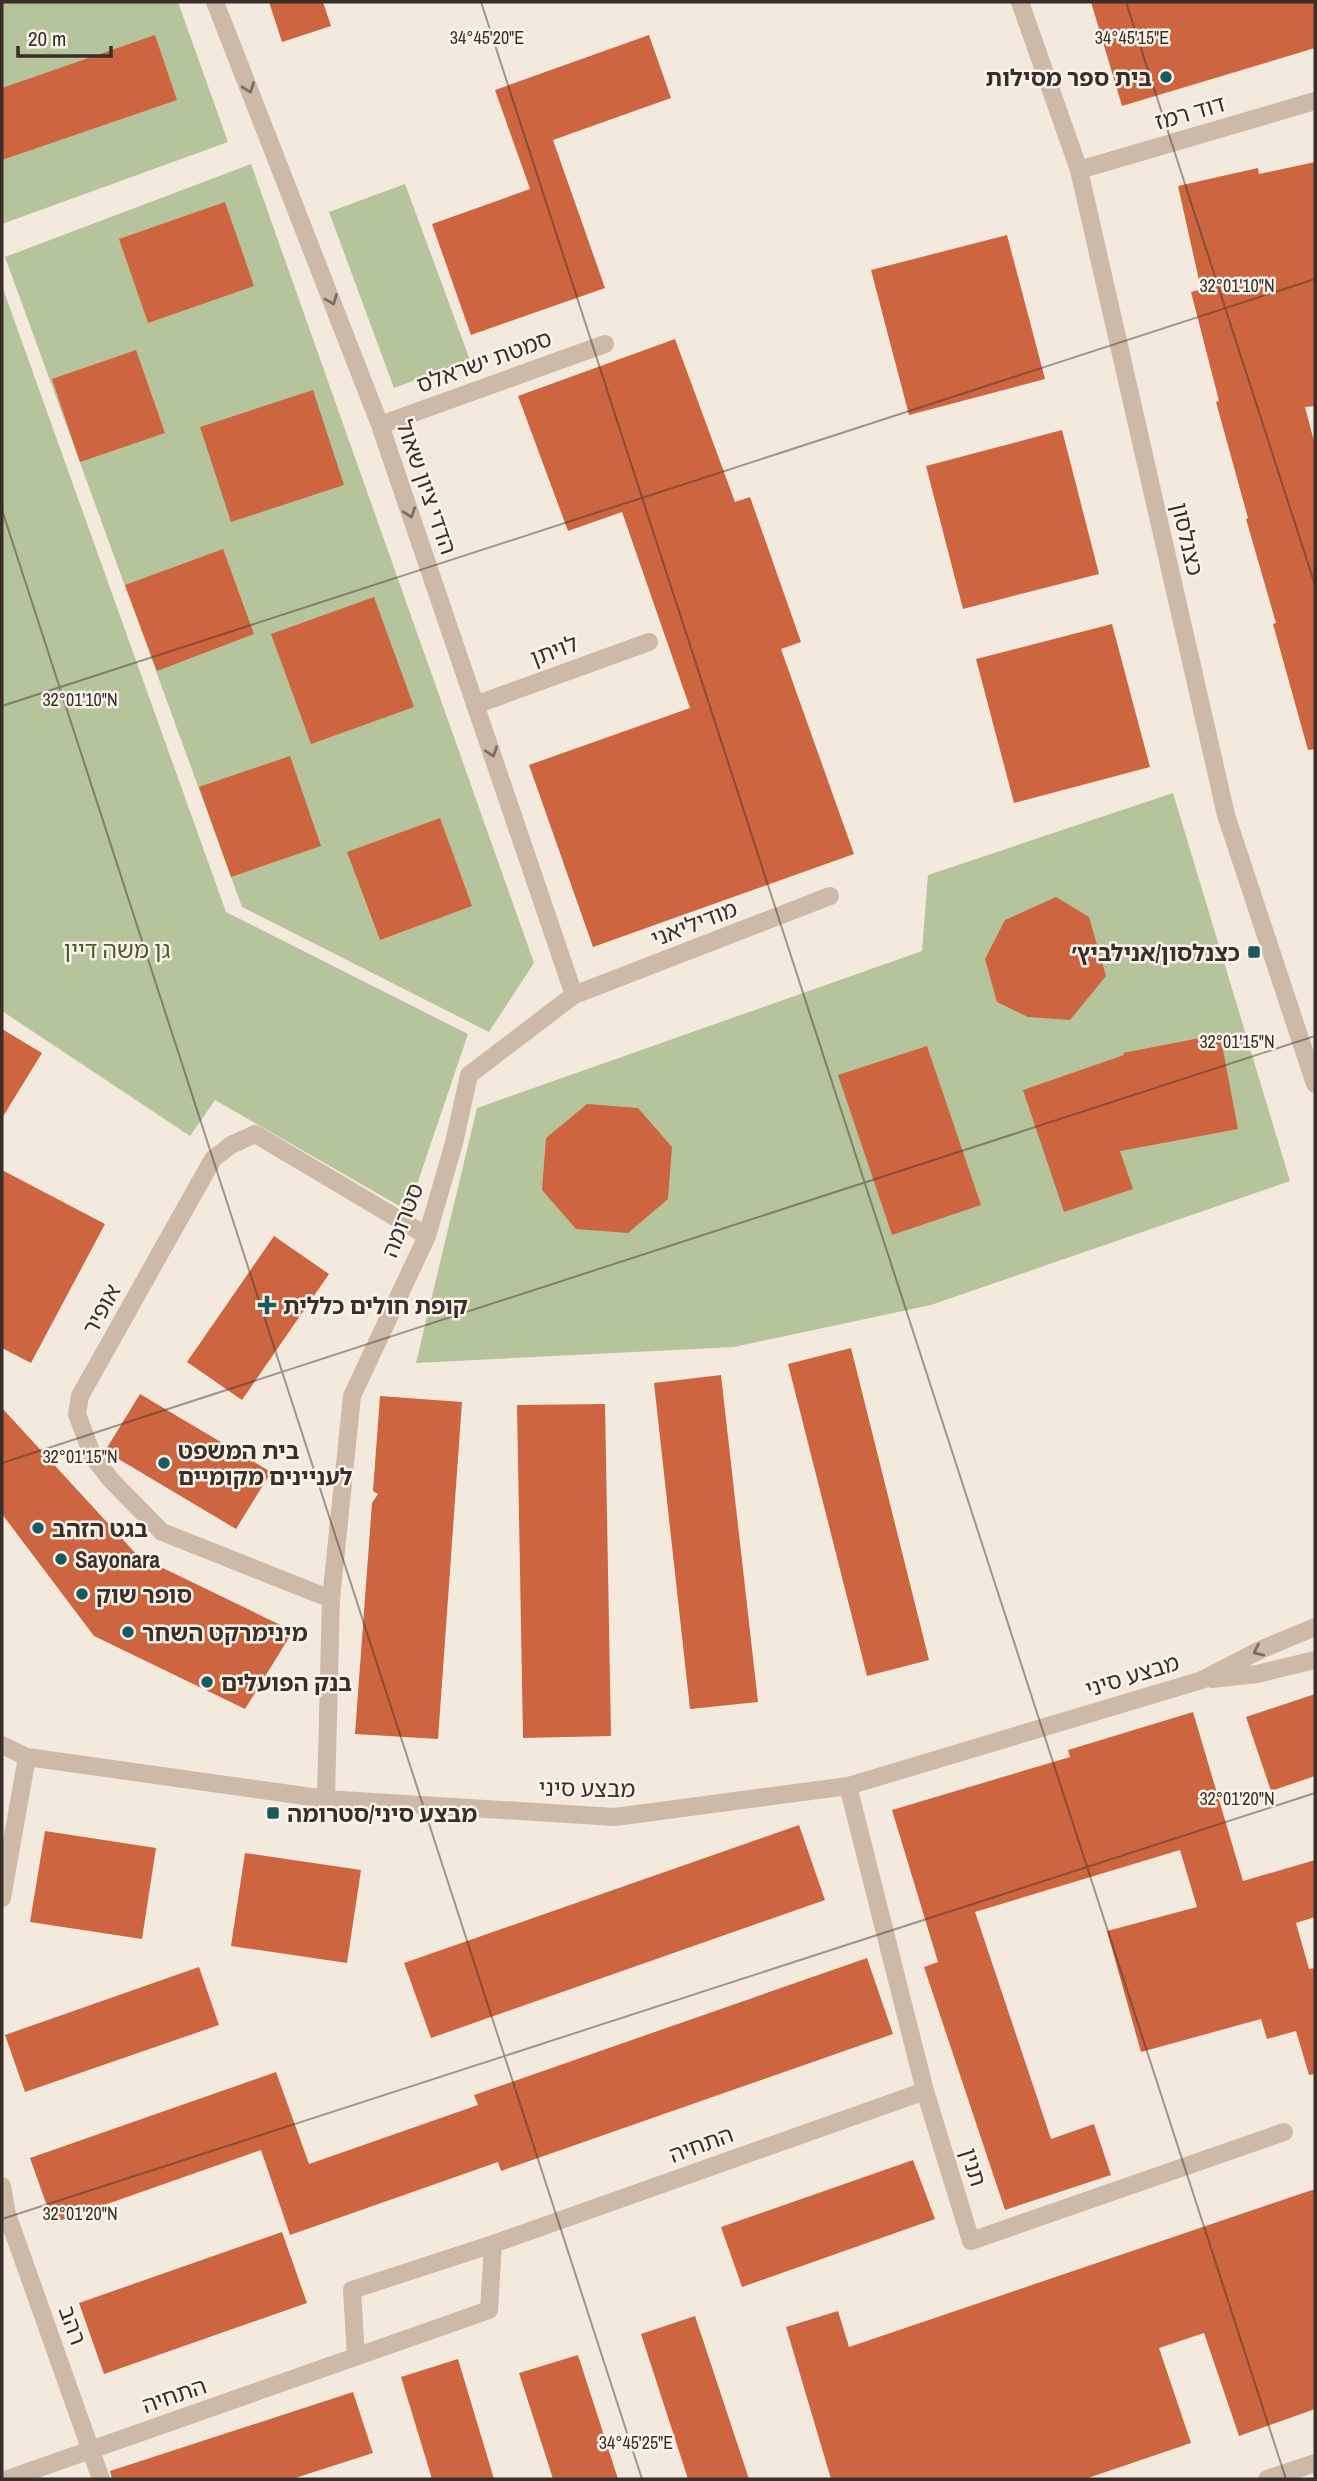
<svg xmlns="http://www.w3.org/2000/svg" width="1317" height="2481" font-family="'Archivo Narrow','Noto Sans Hebrew',sans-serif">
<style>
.green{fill:#b6c49b}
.building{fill:#ce6541}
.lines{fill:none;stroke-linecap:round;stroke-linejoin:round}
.minor{stroke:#cdb9a7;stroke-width:18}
.oneway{stroke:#7c6d61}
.ticks{fill:none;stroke:#392e28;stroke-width:2;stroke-opacity:0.45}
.poi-dot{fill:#1b595e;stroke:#fbf3ea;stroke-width:2.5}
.labels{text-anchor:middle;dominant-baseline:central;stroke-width:5;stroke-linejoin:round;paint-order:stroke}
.poi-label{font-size:23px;font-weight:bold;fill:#392e28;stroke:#fbf3ea;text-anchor:start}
.street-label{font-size:23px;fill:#392e28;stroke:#fbf3ea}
.park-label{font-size:23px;fill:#48592a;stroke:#fbf3ea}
.ticks-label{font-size:18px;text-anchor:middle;fill:#392e28;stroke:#fbf3ea;stroke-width:5;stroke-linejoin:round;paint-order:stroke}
</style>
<rect width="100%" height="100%" fill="#f4e9dd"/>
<path class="green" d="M 2,2 L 178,2 L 228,142 L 2,224 Z
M 251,164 L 534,963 L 489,1032 L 242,907 L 5,257 Z
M 405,184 L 470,360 L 394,388 L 329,212 Z
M 2,286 L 226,912 L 468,1034 L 408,1211 L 215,1100 L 190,1136 L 2,1011 Z
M 1173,793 L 1290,1181 L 931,1305 L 734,1347 L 416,1363 L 477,1108 L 922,951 L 928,875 Z"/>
<path class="building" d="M 269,2 L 323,2 L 331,26 L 282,42 Z
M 1091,2 L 1315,2 L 1315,48 L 1122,106 Z
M 155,35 L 177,100 L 2,160 L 2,88 Z
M 649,35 L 671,98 L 553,140 L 605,288 L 471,335 L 432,224 L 530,189 L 495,90 Z
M 1315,162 L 1315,406 L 1305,407 L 1315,445 L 1315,749 L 1308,750 L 1273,624 L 1276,623 L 1246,519 L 1248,518 L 1216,402 L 1219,401 L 1191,292 L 1201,289 L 1178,186 L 1258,168 L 1259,174 Z
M 225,202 L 254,286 L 148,323 L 119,239 Z
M 1007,235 L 1045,379 L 909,415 L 871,270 Z
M 675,339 L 735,502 L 750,497 L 801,642 L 781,649 L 854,854 L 593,947 L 529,765 L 690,708 L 622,512 L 568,531 L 518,396 Z
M 136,350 L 165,433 L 80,462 L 52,379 Z
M 313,390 L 344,485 L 231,522 L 200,427 Z
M 1062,430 L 1099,574 L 963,609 L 926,466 Z
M 223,549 L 254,634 L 157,671 L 125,585 Z
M 374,597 L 414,707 L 311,744 L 271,634 Z
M 1112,624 L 1150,767 L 1014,803 L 976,659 Z
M 290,756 L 321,846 L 231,877 L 199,787 Z
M 440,818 L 472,906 L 380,940 L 347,852 Z
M 1056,897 L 1089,917 L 1106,976 L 1070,1020 L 1028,1017 L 997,1002 L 985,959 L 1005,920 Z
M 2,1029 L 42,1053 L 2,1118 Z
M 1220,1034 L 1238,1129 L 1120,1151 L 1133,1189 L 1064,1212 L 1023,1090 L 1124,1055 L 1123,1053 Z
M 927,1046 L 981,1205 L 892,1235 L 838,1075 Z
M 587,1104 L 638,1108 L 672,1147 L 668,1199 L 628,1233 L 576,1229 L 542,1190 L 546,1138 Z
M 2,1170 L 105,1224 L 31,1363 L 2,1348 Z
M 274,1236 L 329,1274 L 242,1400 L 187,1362 Z
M 851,1348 L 929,1660 L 867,1676 L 788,1364 Z
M 721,1375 L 758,1702 L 690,1709 L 654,1383 Z
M 140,1394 L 271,1472 L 236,1529 L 105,1451 Z
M 380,1396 L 462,1402 L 438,1739 L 355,1734 L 372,1503 L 378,1494 L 373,1491 Z
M 605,1404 L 611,1736 L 523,1738 L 517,1405 Z
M 2,1408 L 138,1556 L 293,1631 L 245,1709 L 94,1636 L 2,1514 Z
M 1315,1694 L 1315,1776 L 1271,1791 L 1246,1717 Z
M 1193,1712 L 1243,1881 L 1315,1860 L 1315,1917 L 1296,1923 L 1309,1969 L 1315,1968 L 1315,2074 L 1309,2075 L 1296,2031 L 1267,2039 L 1261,2019 L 1141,2052 L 1107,1931 L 1197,1907 L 1180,1850 L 975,1912 L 1051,2139 L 1094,2124 L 1111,2175 L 1005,2210 L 924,1967 L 938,1962 L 892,1810 L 1070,1757 L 1068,1750 Z
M 799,1825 L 825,1900 L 431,2038 L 404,1963 Z
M 45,1831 L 156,1848 L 142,1939 L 30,1922 Z
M 245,1853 L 361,1870 L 347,1963 L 231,1946 Z
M 867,1958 L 893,2034 L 501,2171 L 498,2162 L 290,2235 L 261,2150 L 53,2223 L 30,2158 L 276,2072 L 309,2164 L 478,2105 L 474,2095 Z
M 199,1967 L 219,2025 L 25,2092 L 5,2035 Z
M 913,2160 L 935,2219 L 742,2287 L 721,2227 Z
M 1315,2189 L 1315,2409 L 1239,2436 L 1204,2333 L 1159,2348 L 1191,2443 L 1085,2479 L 831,2479 L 786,2327 L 838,2311 L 849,2347 Z
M 282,2232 L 307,2303 L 104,2374 L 79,2303 Z
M 695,2316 L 749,2479 L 688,2479 L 641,2334 Z
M 578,2355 L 618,2479 L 553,2479 L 519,2373 Z
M 458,2359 L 494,2479 L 432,2479 L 401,2377 Z
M 353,2392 L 373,2453 L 292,2479 L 112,2479 L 110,2471 Z"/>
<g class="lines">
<path class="minor" d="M 215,2 L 380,425 L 574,995
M 1020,2 L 1079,170 L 1226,815 L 1315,1084
M 1079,170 L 1315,101
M 380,425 L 605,344
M 475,705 L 649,642
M 331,1599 L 162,1532 L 111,1480 L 93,1457 L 77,1414 L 80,1396 L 213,1159 L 231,1145 L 255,1134 L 427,1236
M 1212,1679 L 1257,1674 L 1315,1660
M 2,1745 L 27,1757 L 326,1799 L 615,1817 L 848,1786 L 1202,1680 L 1260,1650 L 1315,1627
M 848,1786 L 925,2091 L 971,2241 L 1284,2132
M 326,1799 L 331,1599 L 352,1396 L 427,1236 L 454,1143 L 469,1075 L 574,995 L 830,896
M 2,1898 L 27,1757
M 2,2186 L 7,2214 L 101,2479
M 356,2357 L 352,2290 L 493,2244
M 8,2479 L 489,2310 L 493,2244 L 925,2091
M 1267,2479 L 1315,2463"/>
</g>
<defs><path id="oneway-chevron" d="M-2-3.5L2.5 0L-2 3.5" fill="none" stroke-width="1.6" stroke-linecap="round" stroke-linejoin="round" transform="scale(1.75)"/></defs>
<g class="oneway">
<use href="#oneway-chevron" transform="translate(249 88) rotate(69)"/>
<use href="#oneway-chevron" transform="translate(332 300) rotate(69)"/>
<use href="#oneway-chevron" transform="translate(410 513) rotate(71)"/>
<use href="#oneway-chevron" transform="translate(492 752) rotate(71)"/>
<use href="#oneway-chevron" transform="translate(1258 1651) rotate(155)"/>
</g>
<path class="ticks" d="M 481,2 L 1286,2479M 1126,2 L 1315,585M 2,510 L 642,2479M 2,706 L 1315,279M 2,1463 L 1315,1036M 2,2219 L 1315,1793"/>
<g class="poi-dot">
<circle cx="1166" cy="77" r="7"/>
<rect x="1247" y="945" width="14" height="14" rx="3.5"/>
<path d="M263.5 1294.5h7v7h7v7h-7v7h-7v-7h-7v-7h7z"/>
<circle cx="164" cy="1463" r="7"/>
<circle cx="38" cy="1528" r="7"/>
<circle cx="61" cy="1559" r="7"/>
<circle cx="82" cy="1594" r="7"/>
<circle cx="128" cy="1632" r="7"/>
<circle cx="207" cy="1682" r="7"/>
<rect x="266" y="1806" width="14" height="14" rx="3.5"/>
</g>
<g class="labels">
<g class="poi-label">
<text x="1152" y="77" text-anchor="end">בית ספר מסילות</text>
<text x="1240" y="952" text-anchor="end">כצנלסון/אנילביץ׳</text>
<text x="283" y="1305">קופת חולים כללית</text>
<text x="178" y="1450">בית המשפט<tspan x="178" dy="26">לעניינים מקומיים</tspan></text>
<text x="52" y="1528">בגט הזהב</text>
<text x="75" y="1559">Sayonara</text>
<text x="96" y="1594">סופר שוק</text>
<text x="142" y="1632">מינימרקט השחר</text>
<text x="221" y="1682">בנק הפועלים</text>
<text x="287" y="1813">מבצע סיני/סטרומה</text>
</g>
<g class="street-label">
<text transform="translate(1190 112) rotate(-16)">דוד רמז</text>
<text transform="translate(484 361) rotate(-20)">סמטת ישראלס</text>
<text transform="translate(427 487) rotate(71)">הדדי ציון שאול</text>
<text transform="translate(1188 539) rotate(77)">כצנלסון</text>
<text transform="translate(554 650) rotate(-20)">לויתן</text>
<text transform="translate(694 923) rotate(-21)">מודיליאני</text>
<text transform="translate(402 1220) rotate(-69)">סטרומה</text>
<text transform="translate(101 1309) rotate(-61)">אופיר</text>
<text transform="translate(1132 1675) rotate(-17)">מבצע סיני</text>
<text transform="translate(587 1788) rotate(1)">מבצע סיני</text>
<text transform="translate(701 2144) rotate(-20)">התחיה</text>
<text transform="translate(974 2167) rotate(73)">תנין</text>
<text transform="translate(73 2325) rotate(70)">רהב</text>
<text transform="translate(174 2395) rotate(-19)">התחיה</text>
</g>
<g class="park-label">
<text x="117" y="949">גן משה דיין</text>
</g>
</g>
<g class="ticks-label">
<text x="487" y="44">34°45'20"E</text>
<text x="1132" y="44">34°45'15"E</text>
<text x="1237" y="292">32°01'10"N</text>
<text x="80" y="706">32°01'10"N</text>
<text x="1237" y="1048">32°01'15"N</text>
<text x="80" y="1463">32°01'15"N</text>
<text x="1237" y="1805">32°01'20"N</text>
<text x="80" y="2220">32°01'20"N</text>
<text x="636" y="2449">34°45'25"E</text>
</g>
<rect width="1317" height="2481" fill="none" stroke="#392e28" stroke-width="7"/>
<path d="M18 46v10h93v-10" fill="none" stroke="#392e28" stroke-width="3.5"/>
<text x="28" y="46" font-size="21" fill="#392e28" stroke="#fbf3ea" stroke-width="5" paint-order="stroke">20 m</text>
</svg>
